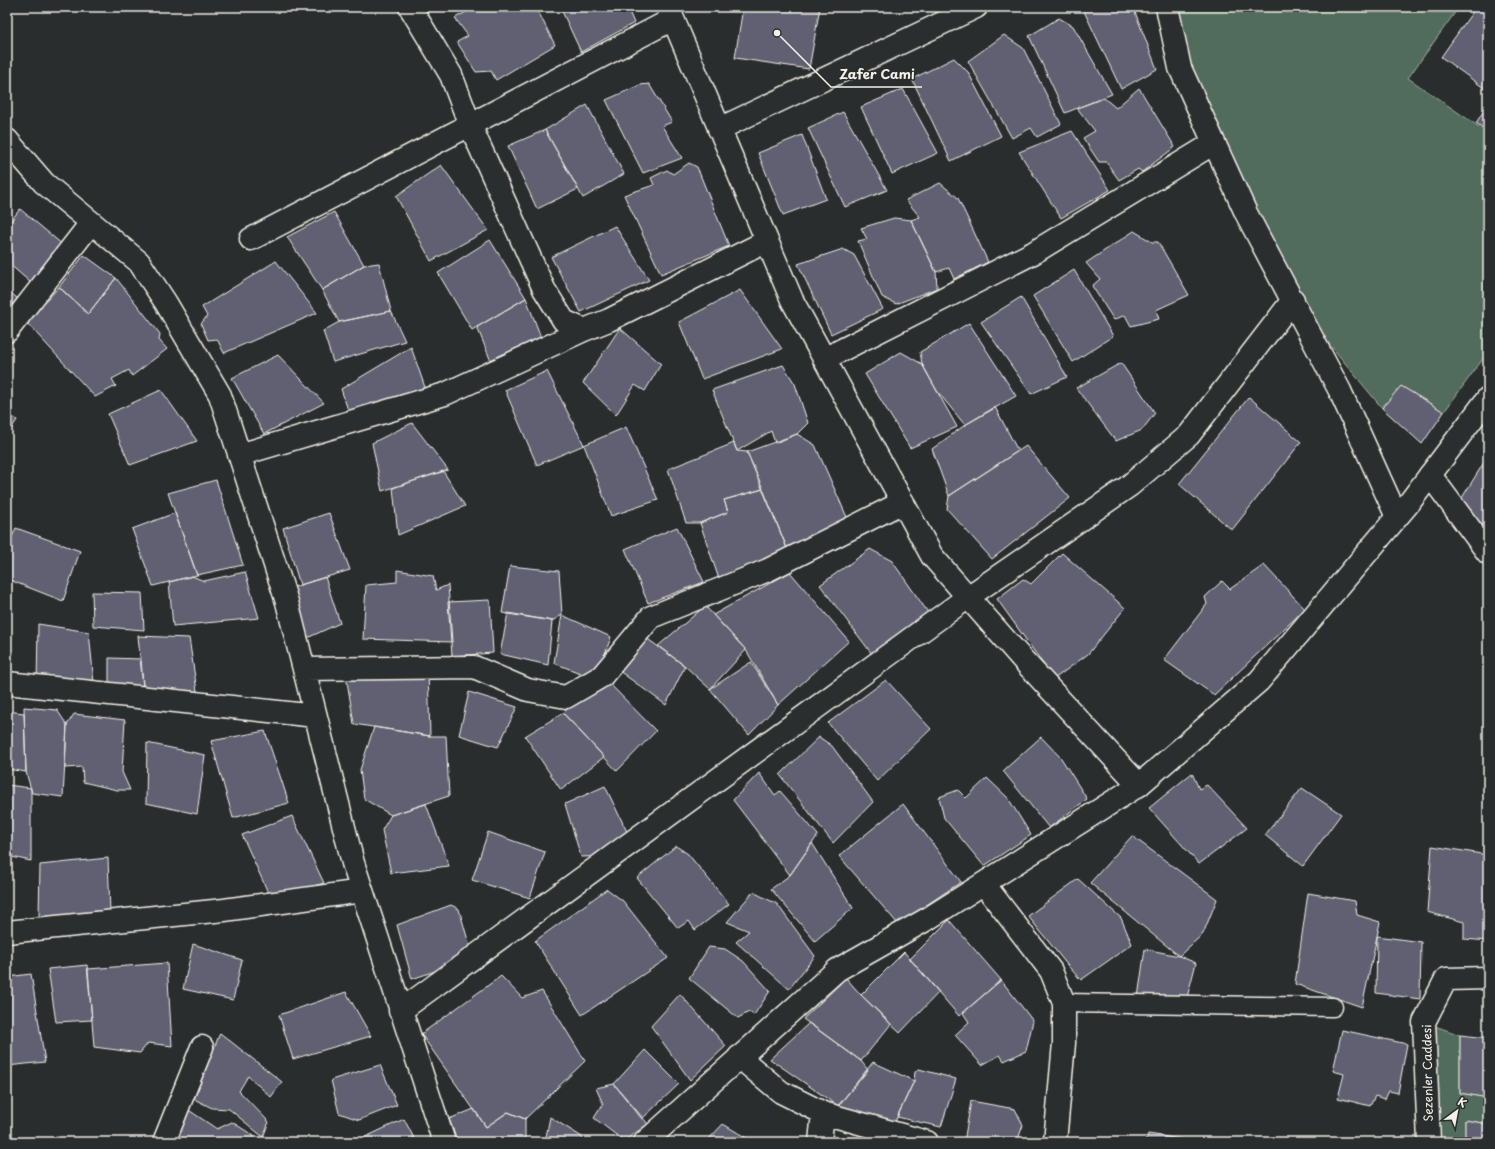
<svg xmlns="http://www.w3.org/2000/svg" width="1495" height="1149" font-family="'Playpen Sans',sans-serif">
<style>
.green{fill:#516c5b;stroke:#a2aea2}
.building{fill:#616072;stroke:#f4f1e8}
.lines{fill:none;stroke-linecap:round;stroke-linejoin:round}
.lane-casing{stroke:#f4f1e8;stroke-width:21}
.street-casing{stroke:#f4f1e8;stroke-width:25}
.secondary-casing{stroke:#f4f1e8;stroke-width:25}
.lane{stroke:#2a2d2e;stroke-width:18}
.street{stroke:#2a2d2e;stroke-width:22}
.secondary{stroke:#2a2d2e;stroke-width:22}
.labels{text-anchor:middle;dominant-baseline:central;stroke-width:3;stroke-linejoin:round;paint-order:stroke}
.street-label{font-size:12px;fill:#f4f1e8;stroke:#2a2d2e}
.leader{fill:none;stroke:#f4f1e8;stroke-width:1.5}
.callout-dot{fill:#f4f1e8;stroke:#2a2d2e;stroke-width:1.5}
.callout-label{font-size:13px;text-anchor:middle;font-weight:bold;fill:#f4f1e8;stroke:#2a2d2e;stroke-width:3;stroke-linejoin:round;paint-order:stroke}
</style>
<rect width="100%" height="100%" fill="#2a2d2e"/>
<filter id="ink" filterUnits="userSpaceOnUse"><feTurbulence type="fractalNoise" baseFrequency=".025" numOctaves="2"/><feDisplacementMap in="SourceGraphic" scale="8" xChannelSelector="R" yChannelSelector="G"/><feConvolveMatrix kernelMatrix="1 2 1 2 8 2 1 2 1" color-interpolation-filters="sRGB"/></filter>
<g filter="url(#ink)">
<path class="green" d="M 1167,7 L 1459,7 L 1408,78 L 1488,133 L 1488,352 L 1444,412 L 1401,386 L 1382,408 L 1293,300 L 1246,213 Z
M 1424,1022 L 1460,1035 L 1460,1093 L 1488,1098 L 1488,1124 L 1465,1120 L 1465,1142 L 1429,1142 Z"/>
<path class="building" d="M 475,7 L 536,7 L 555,45 L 496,80 L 491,71 L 476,72 L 457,42 L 468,36 L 455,18 Z
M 560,7 L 627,7 L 634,23 L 581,52 Z
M 743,7 L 820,7 L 809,69 L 735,58 Z
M 1082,7 L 1133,7 L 1157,69 L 1121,89 Z
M 1476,7 L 1488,7 L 1488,82 L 1484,88 L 1441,57 Z
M 1059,18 L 1073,26 L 1112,94 L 1065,113 L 1029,36 Z
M 1004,35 L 1023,48 L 1061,124 L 1037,137 L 1031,128 L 1012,138 L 968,61 Z
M 954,58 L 968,72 L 1001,136 L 951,161 L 912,79 Z
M 649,84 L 672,122 L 662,126 L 682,158 L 643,173 L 606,100 L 640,85 Z
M 1139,88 L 1175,147 L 1142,172 L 1138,169 L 1119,180 L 1106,162 L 1099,162 L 1083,138 L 1095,131 L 1077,108 L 1104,98 L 1116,108 Z
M 903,89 L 938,153 L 892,174 L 861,107 Z
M 1488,104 L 1488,131 L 1476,123 Z
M 587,105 L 624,174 L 583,198 L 545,130 Z
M 843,112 L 887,190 L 845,207 L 808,128 Z
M 545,130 L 578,189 L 537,209 L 508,146 Z
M 1072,131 L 1110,190 L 1061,218 L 1019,152 Z
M 802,135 L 826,199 L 783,215 L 758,153 Z
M 689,163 L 697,167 L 729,246 L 661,274 L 624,195 L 654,185 L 651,178 L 667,170 L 673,174 Z
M 441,165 L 488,230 L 431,261 L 396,196 Z
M 940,183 L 958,198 L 988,262 L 954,279 L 949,268 L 936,272 L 911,220 L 920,217 L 906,200 Z
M 20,209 L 69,250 L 39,290 L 7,262 L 7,226 Z
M 334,212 L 364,265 L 322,290 L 287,237 Z
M 894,218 L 911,220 L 936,272 L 937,288 L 896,304 L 882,297 L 858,241 L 867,239 L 861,228 Z
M 615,226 L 649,280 L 581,312 L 551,257 Z
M 1134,231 L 1152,242 L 1158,242 L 1189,295 L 1156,310 L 1159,319 L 1131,326 L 1125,315 L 1114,320 L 1092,286 L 1100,279 L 1086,263 Z
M 490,240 L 526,298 L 472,330 L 438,273 Z
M 843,249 L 854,255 L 883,309 L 831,334 L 798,264 Z
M 84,255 L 116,278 L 88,314 L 59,287 Z
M 276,261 L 317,313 L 224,353 L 217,339 L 208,340 L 201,324 L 207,316 L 202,307 Z
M 379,263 L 391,311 L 339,322 L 322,290 L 364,265 Z
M 1074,270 L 1113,336 L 1073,362 L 1033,296 Z
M 116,278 L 160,334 L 159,340 L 167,349 L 132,376 L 129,370 L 112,379 L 116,386 L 95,397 L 26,322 L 59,287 L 88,314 Z
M 7,290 L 27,306 L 7,331 Z
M 740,290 L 782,349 L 702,379 L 679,322 Z
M 1021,297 L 1067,377 L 1031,394 L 981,322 Z
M 526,298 L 545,348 L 497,376 L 477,327 Z
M 391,311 L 405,341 L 333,362 L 323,331 L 339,322 Z
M 969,323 L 1016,396 L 965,425 L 937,391 L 922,364 L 920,352 Z
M 620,328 L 661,364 L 645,391 L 635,385 L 616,415 L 583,383 Z
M 411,347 L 429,399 L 352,422 L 341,389 Z
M 901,352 L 922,364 L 957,427 L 910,448 L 865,374 Z
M 278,355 L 324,403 L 264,434 L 232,378 Z
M 1121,363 L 1155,413 L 1142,430 L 1116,441 L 1076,388 Z
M 783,365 L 795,384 L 808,423 L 797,434 L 775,443 L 771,431 L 737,451 L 712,390 Z
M 547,371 L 584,445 L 537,465 L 505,390 Z
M 1401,386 L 1444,412 L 1422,444 L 1382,408 Z
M 161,390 L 197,441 L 130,465 L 108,414 Z
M 1249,397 L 1301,442 L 1232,530 L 1179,484 Z
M 995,407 L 1018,451 L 949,496 L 932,449 L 965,425 Z
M 7,413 L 17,420 L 7,435 Z
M 412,423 L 448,470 L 382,491 L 372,443 Z
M 626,427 L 658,500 L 611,516 L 584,445 Z
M 797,434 L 815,445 L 850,524 L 791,558 L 747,452 Z
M 734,443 L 737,451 L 747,452 L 763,489 L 724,500 L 728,512 L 700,523 L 686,523 L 668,469 Z
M 1026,446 L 1070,498 L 992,559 L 947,509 L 949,496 Z
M 1488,456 L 1488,553 L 1455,509 Z
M 443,471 L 465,506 L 398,535 L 393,488 Z
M 216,480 L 243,565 L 197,575 L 168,493 Z
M 763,489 L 791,558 L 722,588 L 700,523 L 728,512 L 724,500 Z
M 175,513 L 197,575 L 153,586 L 132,529 Z
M 329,513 L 350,570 L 300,585 L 283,528 Z
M 677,527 L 704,582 L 648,603 L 625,549 Z
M 16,528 L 80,551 L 63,601 L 7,579 L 7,548 Z
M 870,549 L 892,561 L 934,621 L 878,662 L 820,585 Z
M 1062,553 L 1125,608 L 1088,654 L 1054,679 L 997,599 L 1023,579 L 1031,584 Z
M 1264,565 L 1305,609 L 1214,695 L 1164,660 L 1207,604 L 1205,597 L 1222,581 L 1230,589 Z
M 510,566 L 559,571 L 562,615 L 552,621 L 502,613 Z
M 397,570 L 433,576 L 436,590 L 448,585 L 452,642 L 363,639 L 366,585 L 397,582 Z
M 245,572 L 259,618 L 173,626 L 169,582 L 192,576 L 204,581 Z
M 790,572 L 849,641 L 778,705 L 746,650 L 713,615 Z
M 325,577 L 340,623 L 305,639 L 294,587 Z
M 92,592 L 142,593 L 144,630 L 93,626 Z
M 490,600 L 493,653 L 452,656 L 448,602 Z
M 705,606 L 746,650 L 710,689 L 685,666 L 658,646 Z
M 508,613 L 552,621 L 548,665 L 500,654 Z
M 562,615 L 611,637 L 596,679 L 554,663 Z
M 38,624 L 89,632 L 95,693 L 37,687 Z
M 638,632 L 685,666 L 666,705 L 611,665 Z
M 138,636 L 189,638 L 199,704 L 144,698 Z
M 109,658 L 141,659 L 144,698 L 109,694 Z
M 751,662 L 778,705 L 749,735 L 710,689 Z
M 428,668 L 430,736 L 354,724 L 345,669 Z
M 602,676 L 656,731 L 617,771 L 563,713 Z
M 886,680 L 931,729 L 877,781 L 828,723 Z
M 469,692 L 517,707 L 498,747 L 459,735 Z
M 24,707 L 57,710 L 67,725 L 63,797 L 32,793 L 26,772 Z
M 7,711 L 24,713 L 26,772 L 7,769 Z
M 563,713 L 604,757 L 561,790 L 525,736 Z
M 74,714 L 125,720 L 122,772 L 130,790 L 117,790 L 83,782 L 82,767 L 65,768 L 67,725 Z
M 374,727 L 430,736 L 446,736 L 449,796 L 391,815 L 364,799 L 360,770 Z
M 265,731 L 289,803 L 233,818 L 211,741 Z
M 819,737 L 832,746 L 873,802 L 833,843 L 780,775 Z
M 1041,737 L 1061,758 L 1087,799 L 1049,828 L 1003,771 Z
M 147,743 L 205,755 L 197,814 L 146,803 Z
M 759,773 L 775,795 L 780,791 L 818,835 L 790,875 L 733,800 Z
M 1192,773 L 1199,789 L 1207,785 L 1247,828 L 1199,864 L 1149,808 Z
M 987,778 L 1008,798 L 1031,835 L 984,866 L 944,818 L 939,797 L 958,790 L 966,798 Z
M 7,785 L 31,788 L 31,861 L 7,856 Z
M 605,786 L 631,840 L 611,856 L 581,857 L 565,804 Z
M 1302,788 L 1341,814 L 1303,866 L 1265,835 Z
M 426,804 L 449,866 L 391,873 L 382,830 L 391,815 Z
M 903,804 L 961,882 L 898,924 L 839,856 Z
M 292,816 L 324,883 L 271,899 L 242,835 Z
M 488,832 L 545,852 L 530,898 L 472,880 Z
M 1132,836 L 1217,899 L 1203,934 L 1179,956 L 1090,883 Z
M 812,843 L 853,908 L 815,941 L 771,889 L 790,875 Z
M 676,846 L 688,854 L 729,904 L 695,930 L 689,921 L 678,928 L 637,878 Z
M 1432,846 L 1488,855 L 1488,941 L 1464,939 L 1464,922 L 1427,912 Z
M 108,858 L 110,912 L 39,917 L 40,865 Z
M 1078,879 L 1121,918 L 1132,944 L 1081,980 L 1068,966 L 1028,916 Z
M 607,889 L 623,901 L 668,958 L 582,1015 L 535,941 Z
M 753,892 L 777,904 L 815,956 L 789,989 L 736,942 L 749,931 L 727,922 Z
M 1308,893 L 1355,901 L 1357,915 L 1380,922 L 1362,1007 L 1295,984 Z
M 451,905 L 459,909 L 473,958 L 412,979 L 397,925 Z
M 949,920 L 1001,980 L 959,1016 L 910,959 Z
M 1377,936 L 1421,942 L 1420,999 L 1376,993 Z
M 193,944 L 242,960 L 233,1000 L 183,989 Z
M 709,947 L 725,949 L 743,961 L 770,991 L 754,1015 L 749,1012 L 738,1018 L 689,978 Z
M 1145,949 L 1179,956 L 1196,963 L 1185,1005 L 1137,1004 Z
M 904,952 L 939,992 L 900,1033 L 861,995 Z
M 167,963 L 172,1046 L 148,1043 L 140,1053 L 94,1047 L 88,969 Z
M 87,965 L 92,1020 L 56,1022 L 48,969 Z
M 31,974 L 45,1062 L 7,1066 L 7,977 Z
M 501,976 L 522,998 L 542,991 L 585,1061 L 525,1119 L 508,1112 L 486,1127 L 421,1034 Z
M 846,978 L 861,995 L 891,1024 L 861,1061 L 803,1019 Z
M 1001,980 L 1033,1021 L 1026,1051 L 1004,1061 L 1000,1055 L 982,1065 L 955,1035 L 969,1022 L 963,1013 Z
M 346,992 L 371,1036 L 293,1059 L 279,1015 Z
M 680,994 L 726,1046 L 690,1080 L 651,1026 Z
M 809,1023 L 861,1061 L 868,1070 L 838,1106 L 770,1059 Z
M 1342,1030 L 1407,1044 L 1398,1093 L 1389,1091 L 1385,1099 L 1375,1096 L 1370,1106 L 1338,1098 L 1344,1074 L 1333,1071 Z
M 220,1033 L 282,1082 L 271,1097 L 248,1076 L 239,1091 L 269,1122 L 263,1137 L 229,1109 L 212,1108 L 194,1099 Z
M 1460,1035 L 1488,1038 L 1488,1098 L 1460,1093 Z
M 645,1050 L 679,1084 L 642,1119 L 614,1084 Z
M 873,1062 L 914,1081 L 894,1124 L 838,1106 Z
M 380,1065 L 397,1105 L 359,1120 L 339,1113 L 331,1080 Z
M 919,1069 L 956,1079 L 941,1127 L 897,1117 L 914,1081 L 915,1072 Z
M 614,1084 L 648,1124 L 624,1141 L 594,1118 L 603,1104 L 596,1088 Z
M 971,1101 L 1015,1109 L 1023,1125 L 1017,1142 L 964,1142 Z
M 187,1109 L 217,1129 L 232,1122 L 254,1136 L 254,1142 L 174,1142 Z
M 474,1109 L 486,1127 L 508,1112 L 525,1119 L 525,1142 L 458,1142 L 449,1119 Z
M 550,1117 L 582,1137 L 584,1142 L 545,1142 Z
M 404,1119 L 416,1142 L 355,1142 Z
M 1465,1120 L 1488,1124 L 1488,1142 L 1465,1142 Z
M 723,1124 L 750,1140 L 752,1142 L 706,1142 Z
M 1148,1134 L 1201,1142 L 1145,1142 Z"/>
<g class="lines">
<g class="lane-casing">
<path id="lane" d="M 1064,1003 L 1333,1007"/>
</g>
<g class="street-casing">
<path id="street" d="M 410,7 L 451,75 L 470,125 L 544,289 L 564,321 L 584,330 L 609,320 L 767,241
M 668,7 L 792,300 L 932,556 L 1024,661 L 1139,785
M 1167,7 L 1180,68 L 1246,213 L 1340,391 L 1397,517
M 719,129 L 976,7
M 7,140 L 44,183 L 139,262 L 166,303 L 220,395 L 287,602 L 353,863 L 444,1142
M 251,239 L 673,19
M 7,331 L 91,223
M 824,359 L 1033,253 L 1214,143
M 239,455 L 445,394 L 584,330
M 1430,475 L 1488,553
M 304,669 L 474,667 L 528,690 L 566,697 L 602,676 L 651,617 L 768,570 L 903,502
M 7,683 L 316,716
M 984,884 L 1051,971 L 1064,1003 L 1064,1043 L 1055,1142
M 7,932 L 224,910 L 362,891
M 400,1011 L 968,597 L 1129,486 L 1189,435 L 1293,300
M 739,1057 L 781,1092 L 823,1113 L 927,1142
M 164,1142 L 202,1047
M 820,1142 L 823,1113
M 1429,1142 L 1424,1022 L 1446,979 L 1488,978"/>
</g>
<g class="secondary-casing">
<path id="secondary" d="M 645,1142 L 837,970 L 929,918 L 1139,785 L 1259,681 L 1409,503 L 1488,398"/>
</g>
<use href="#lane" class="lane"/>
<use href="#street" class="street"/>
<use href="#secondary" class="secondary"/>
</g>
</g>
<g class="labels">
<g class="street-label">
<text transform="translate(1427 1073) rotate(-91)">Sezenler Caddesi</text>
</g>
</g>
<path class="leader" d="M777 33L831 87H922"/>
<circle class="callout-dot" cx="777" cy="33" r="4"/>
<g class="callout-label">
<text x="877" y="79">Zafer Cami</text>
</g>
<rect width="1495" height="1149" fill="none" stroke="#2a2d2e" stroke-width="24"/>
<rect x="12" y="12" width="1471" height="1125" fill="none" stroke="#f4f1e8" stroke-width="1.5" filter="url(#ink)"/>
<g transform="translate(1457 1111) rotate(32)" stroke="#2a2d2e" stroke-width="3" paint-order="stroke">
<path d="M0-3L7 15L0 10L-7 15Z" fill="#f4f1e8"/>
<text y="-6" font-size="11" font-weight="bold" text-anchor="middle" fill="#f4f1e8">K</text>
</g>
</svg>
